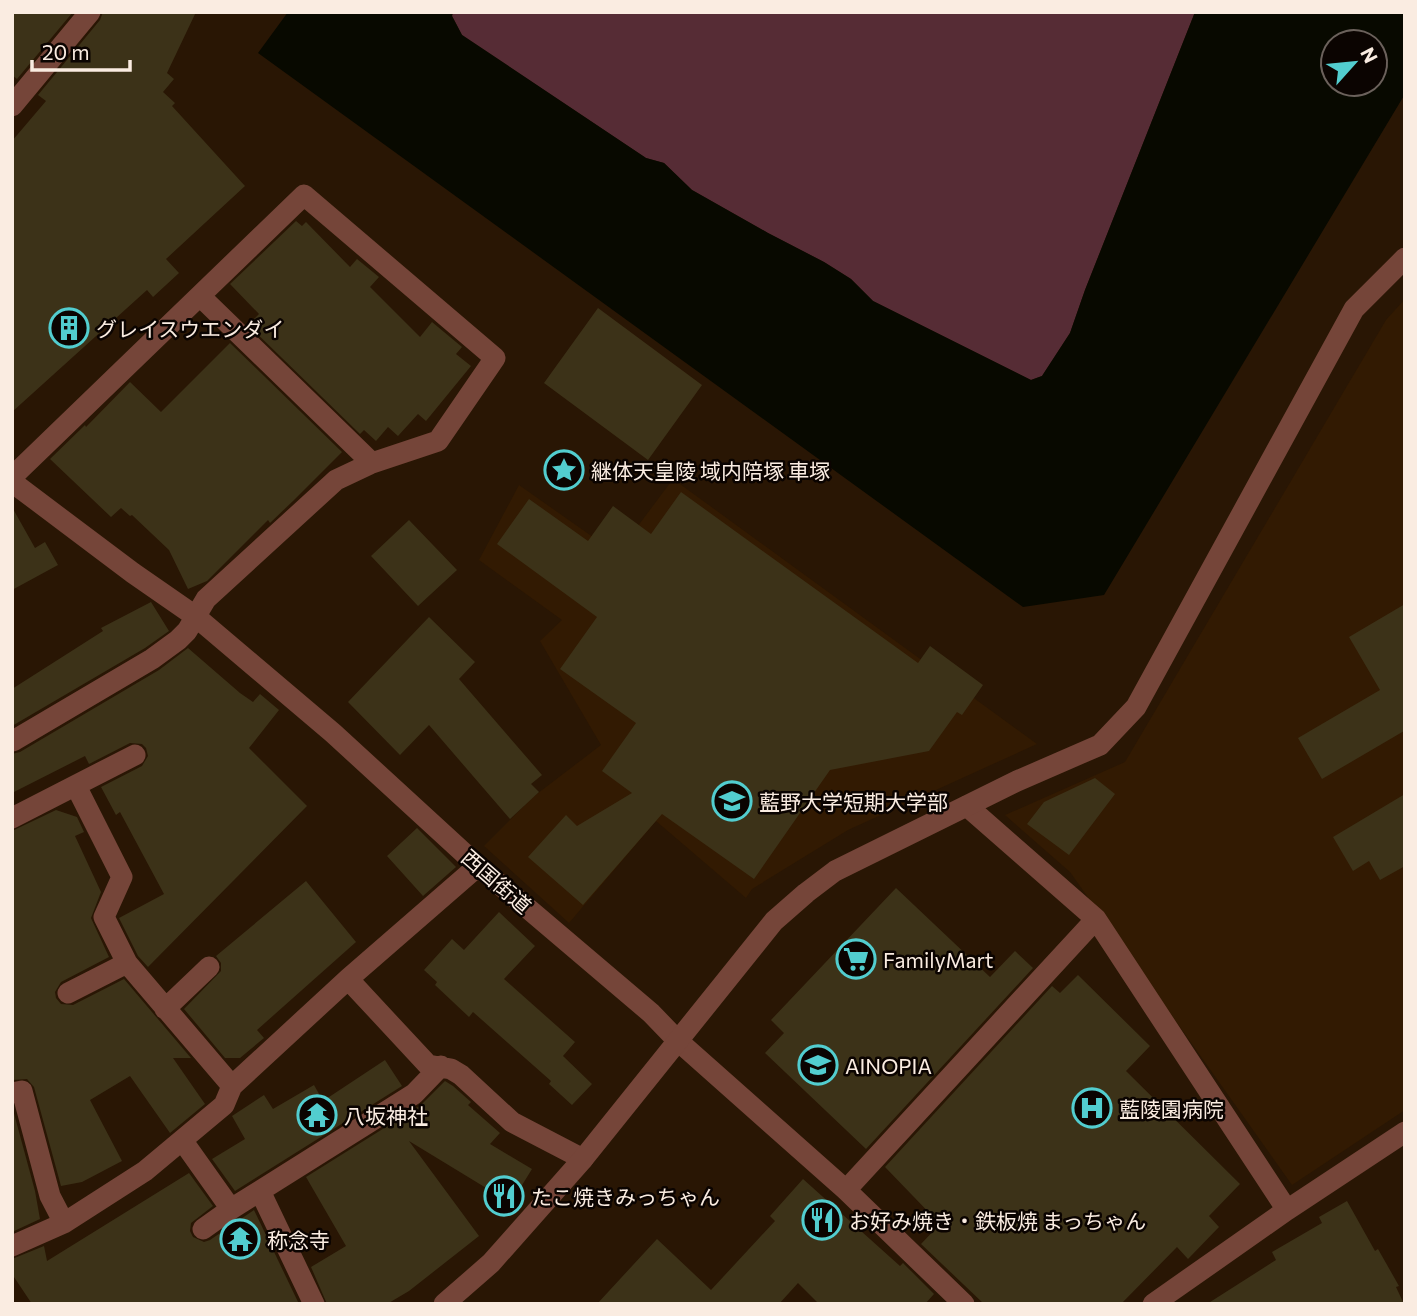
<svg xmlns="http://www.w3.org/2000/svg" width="1417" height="1316" font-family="Commissioner,'Noto Sans JP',sans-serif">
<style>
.built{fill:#321a02}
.green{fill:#562c35}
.water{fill:#080900;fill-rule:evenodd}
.building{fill:#3c3218}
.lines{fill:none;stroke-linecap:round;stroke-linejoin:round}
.minor{stroke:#754539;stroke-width:21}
.tertiary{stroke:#754539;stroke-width:21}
.labels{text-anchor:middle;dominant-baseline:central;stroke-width:5;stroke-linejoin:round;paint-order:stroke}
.poi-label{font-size:21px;fill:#faece1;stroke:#0b0401;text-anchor:start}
.street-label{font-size:21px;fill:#faece1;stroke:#0b0401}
</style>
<rect width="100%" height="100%" fill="#291604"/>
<path class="built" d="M 1405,299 L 1405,1110 L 1292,1185 L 1070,872 L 1005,815 L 1125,762 L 1386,320 Z
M 673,479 L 1037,744 L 848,830 L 752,889 L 746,898 L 656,821 L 569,923 L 484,846 L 533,797 L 601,745 L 540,641 L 562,620 L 479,560 L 519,485 L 617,554 Z"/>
<path class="green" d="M 453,12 L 1195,12 L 1085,290 L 1070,333 L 1042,376 L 1031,380 L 873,301 L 851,279 L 824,262 L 768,233 L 692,190 L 664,163 L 646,158 L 462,35 L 452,16 Z"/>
<path class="water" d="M 288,12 L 453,12 L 452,16 L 462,35 L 646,158 L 664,163 L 692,190 L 768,233 L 824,262 L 851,279 L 873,301 L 1031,380 L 1042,376 L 1070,333 L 1085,290 L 1195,12 L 1405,12 L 1405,94 L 1104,595 L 1023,607 L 258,53 ZM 1333,42 L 1375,42 L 1375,84 L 1333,84 Z"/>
<path class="building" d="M 12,12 L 73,12 L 17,79 L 12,75 Z
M 103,12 L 196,12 L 167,73 L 174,79 L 163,92 L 175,103 L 172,106 L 245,186 L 166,259 L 179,273 L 153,297 L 147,290 L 12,412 L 12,141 L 46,101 L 38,95 L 100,20 Z
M 296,221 L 302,226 L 306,222 L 350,267 L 357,259 L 379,277 L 370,287 L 420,337 L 432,322 L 462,347 L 456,354 L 471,366 L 426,421 L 418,414 L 398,436 L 388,427 L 376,441 L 364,430 L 360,434 L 248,325 L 259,314 L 230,284 Z
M 598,308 L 702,385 L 648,460 L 544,383 Z
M 230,343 L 342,452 L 293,501 L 270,523 L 268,520 L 207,581 L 188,589 L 169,550 L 132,515 L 130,516 L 121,508 L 111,517 L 50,459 L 85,425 L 86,427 L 130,382 L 161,412 Z
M 681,492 L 918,663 L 930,646 L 983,685 L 962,715 L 957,712 L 929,751 L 830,770 L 754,879 L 662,814 L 583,905 L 528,857 L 566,815 L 577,826 L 632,793 L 602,771 L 636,723 L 560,669 L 597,617 L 497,544 L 529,499 L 588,541 L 613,506 L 651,534 Z
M 12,507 L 35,548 L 45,542 L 58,565 L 12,590 Z
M 409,520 L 457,570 L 418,606 L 371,556 Z
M 151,602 L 169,631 L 145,648 L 12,726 L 12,689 L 103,631 L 101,628 Z
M 1405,604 L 1405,733 L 1404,731 L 1322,779 L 1298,738 L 1380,690 L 1349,637 Z
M 429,617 L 475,662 L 459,679 L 542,775 L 531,784 L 539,792 L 510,819 L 429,725 L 400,755 L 348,702 Z
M 188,648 L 240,693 L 253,702 L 260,694 L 279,710 L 249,748 L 307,806 L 148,967 L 138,956 L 119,918 L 164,894 L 120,812 L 116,815 L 101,787 L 142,766 L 148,756 L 146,748 L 142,744 L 130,743 L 89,764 L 85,756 L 12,793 L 12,754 L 20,752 L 159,670 Z
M 1095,778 L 1115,794 L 1069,855 L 1027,824 L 1044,802 Z
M 1405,794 L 1405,866 L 1380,880 L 1369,861 L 1353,871 L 1333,837 Z
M 56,810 L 77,817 L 84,832 L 75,836 L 101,892 L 91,918 L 109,957 L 61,982 L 55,992 L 56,998 L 61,1004 L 73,1005 L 124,979 L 191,1058 L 173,1058 L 205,1104 L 170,1133 L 130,1076 L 90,1100 L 122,1161 L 82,1182 L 61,1186 L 34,1087 L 27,1079 L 12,1080 L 12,831 Z
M 417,828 L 456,867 L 423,896 L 387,856 Z
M 306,881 L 356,942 L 257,1030 L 264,1038 L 240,1058 L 225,1058 L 184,1009 L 221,971 L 221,963 L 216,956 Z
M 896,888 L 990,977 L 1015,951 L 1033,968 L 866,1149 L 765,1053 L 784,1033 L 771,1020 Z
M 499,912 L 535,946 L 504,979 L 575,1042 L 563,1056 L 592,1084 L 572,1105 L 549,1084 L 551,1081 L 473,1012 L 469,1017 L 435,985 L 437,982 L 424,970 L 452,939 L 464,950 Z
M 1078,975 L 1150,1046 L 1126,1071 L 1240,1184 L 1209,1216 L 1219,1227 L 1188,1259 L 1177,1247 L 1121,1304 L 984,1304 L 921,1244 L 940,1224 L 885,1167 L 1052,986 L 1060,993 Z
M 385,1060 L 402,1086 L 235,1191 L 212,1159 L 245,1139 L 232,1116 L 264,1095 L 273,1109 L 314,1085 L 323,1101 Z
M 445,1081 L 453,1086 L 471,1102 L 468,1105 L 500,1133 L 490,1144 L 532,1169 L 511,1203 L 409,1141 L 479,1236 L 409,1291 L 387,1304 L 327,1304 L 311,1267 L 346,1246 L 306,1177 L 421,1105 Z
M 12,1106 L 35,1191 L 40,1219 L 12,1232 Z
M 189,1173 L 213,1206 L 191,1223 L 190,1231 L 193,1237 L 204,1242 L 210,1240 L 254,1210 L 299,1304 L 32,1304 L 12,1274 L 12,1259 L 44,1246 L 47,1261 Z
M 803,1179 L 900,1266 L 903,1263 L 934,1294 L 925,1304 L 819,1304 L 798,1283 L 779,1304 L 597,1304 L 657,1239 L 711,1290 L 775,1221 L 770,1216 Z
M 1347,1201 L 1375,1251 L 1378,1249 L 1399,1286 L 1396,1287 L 1404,1304 L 1207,1304 L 1276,1260 L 1272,1252 L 1322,1223 L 1319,1217 Z"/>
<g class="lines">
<path class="minor" d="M 12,106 L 90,12
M 201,297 L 372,463
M 12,477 L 304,195 L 495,358 L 438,441 L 372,463 L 336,480 L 206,599 L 187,631 L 178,640 L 152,659 L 13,741
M 12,482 L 133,573 L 195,616 L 333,733 L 478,866 L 651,1013 L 677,1040 L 846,1190 L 964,1304
M 76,786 L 122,877 L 104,917 L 127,963 L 232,1086
M 967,806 L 1096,919 L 1287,1210
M 12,818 L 135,755
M 348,979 L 428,1065 L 451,1069 L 461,1075 L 512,1122 L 583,1159
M 68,993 L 127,963
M 165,1009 L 209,967
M 12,1093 L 22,1091 L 50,1196 L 64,1223
M 182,1140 L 231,1209
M 846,1190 L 1096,919
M 260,1191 L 314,1304
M 203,1229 L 231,1209 L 414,1094 L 441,1066
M 12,1246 L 64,1223 L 145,1171 L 224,1105 L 232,1086 L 348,979 L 478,866
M 1153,1304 L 1287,1210 L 1405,1132"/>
<path class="tertiary" d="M 444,1304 L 491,1263 L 583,1159 L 774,921 L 806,893 L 835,871 L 1017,781 L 1100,745 L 1136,707 L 1354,309 L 1405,258"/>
</g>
<defs>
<g id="building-ring" transform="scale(2.0125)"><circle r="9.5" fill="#0b0401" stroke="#52cdcf" stroke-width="1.5"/><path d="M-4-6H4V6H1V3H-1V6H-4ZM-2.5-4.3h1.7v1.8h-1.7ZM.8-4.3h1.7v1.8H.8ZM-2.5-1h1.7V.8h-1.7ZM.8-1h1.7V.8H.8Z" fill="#52cdcf"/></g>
<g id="sight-ring" transform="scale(2.0125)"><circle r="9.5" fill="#0b0401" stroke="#52cdcf" stroke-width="1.5"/><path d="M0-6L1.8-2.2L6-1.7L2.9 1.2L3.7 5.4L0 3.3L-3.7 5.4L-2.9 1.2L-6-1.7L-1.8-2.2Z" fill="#52cdcf"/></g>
<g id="university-ring" transform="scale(2.0125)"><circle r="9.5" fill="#0b0401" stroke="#52cdcf" stroke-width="1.5"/><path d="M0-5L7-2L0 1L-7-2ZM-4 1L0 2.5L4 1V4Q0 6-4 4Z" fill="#52cdcf"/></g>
<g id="supermarket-ring" transform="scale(2.0125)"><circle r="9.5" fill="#0b0401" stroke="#52cdcf" stroke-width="1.5"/><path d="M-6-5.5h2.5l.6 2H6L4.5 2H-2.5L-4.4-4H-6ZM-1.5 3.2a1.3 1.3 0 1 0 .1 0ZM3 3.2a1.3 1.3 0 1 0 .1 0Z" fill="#52cdcf"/></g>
<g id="school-ring" transform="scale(2.0125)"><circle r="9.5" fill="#0b0401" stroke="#52cdcf" stroke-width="1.5"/><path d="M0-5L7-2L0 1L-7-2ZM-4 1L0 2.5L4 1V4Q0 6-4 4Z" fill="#52cdcf"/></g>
<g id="hospital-ring" transform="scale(2.0125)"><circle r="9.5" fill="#0b0401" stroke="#52cdcf" stroke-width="1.5"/><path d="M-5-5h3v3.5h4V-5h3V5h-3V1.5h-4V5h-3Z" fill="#52cdcf"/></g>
<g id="temple-ring" transform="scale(2.0125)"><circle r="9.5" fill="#0b0401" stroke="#52cdcf" stroke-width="1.5"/><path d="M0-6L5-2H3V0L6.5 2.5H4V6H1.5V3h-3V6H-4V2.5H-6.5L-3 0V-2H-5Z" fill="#52cdcf"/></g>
<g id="restaurant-ring" transform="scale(2.0125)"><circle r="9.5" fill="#0b0401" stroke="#52cdcf" stroke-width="1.5"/><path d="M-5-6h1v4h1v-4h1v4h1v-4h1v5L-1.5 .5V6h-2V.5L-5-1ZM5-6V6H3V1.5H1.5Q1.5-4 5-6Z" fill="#52cdcf"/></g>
</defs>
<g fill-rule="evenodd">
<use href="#building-ring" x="69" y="328"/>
<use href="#sight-ring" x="564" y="470"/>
<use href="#university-ring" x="732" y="801"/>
<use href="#supermarket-ring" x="856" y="959"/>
<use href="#school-ring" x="818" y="1065"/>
<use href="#hospital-ring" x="1092" y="1108"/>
<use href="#temple-ring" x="317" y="1115"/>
<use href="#restaurant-ring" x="504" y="1196"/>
<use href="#restaurant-ring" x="822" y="1220"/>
<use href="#temple-ring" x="240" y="1239"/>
</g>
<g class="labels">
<g class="poi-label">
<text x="96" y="328">グレイスウエンダイ</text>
<text x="591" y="470">継体天皇陵 域内陪塚 車塚</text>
<text x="759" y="801">藍野大学短期大学部</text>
<text x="883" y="959">FamilyMart</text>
<text x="845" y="1065">AINOPIA</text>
<text x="1119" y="1108">藍陵園病院</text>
<text x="344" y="1115">八坂神社</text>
<text x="531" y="1196">たこ焼きみっちゃん</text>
<text x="849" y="1220">お好み焼き・鉄板焼 まっちゃん</text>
<text x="267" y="1239">称念寺</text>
</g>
<g class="street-label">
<text transform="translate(497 881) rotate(41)">西国街道</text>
</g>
</g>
<rect width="1417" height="1316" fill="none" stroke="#faece1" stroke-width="28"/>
<g transform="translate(1354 63) rotate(63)"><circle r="33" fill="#0b0401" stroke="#6b615b" stroke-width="2"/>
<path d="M0-5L12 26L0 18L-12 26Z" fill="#52cdcf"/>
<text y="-10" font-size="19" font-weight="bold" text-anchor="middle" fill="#faece1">N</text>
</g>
<path d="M32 60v10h98v-10" fill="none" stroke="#faece1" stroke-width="3.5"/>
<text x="42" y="60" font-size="21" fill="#faece1" stroke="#0b0401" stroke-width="5" paint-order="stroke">20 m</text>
</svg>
